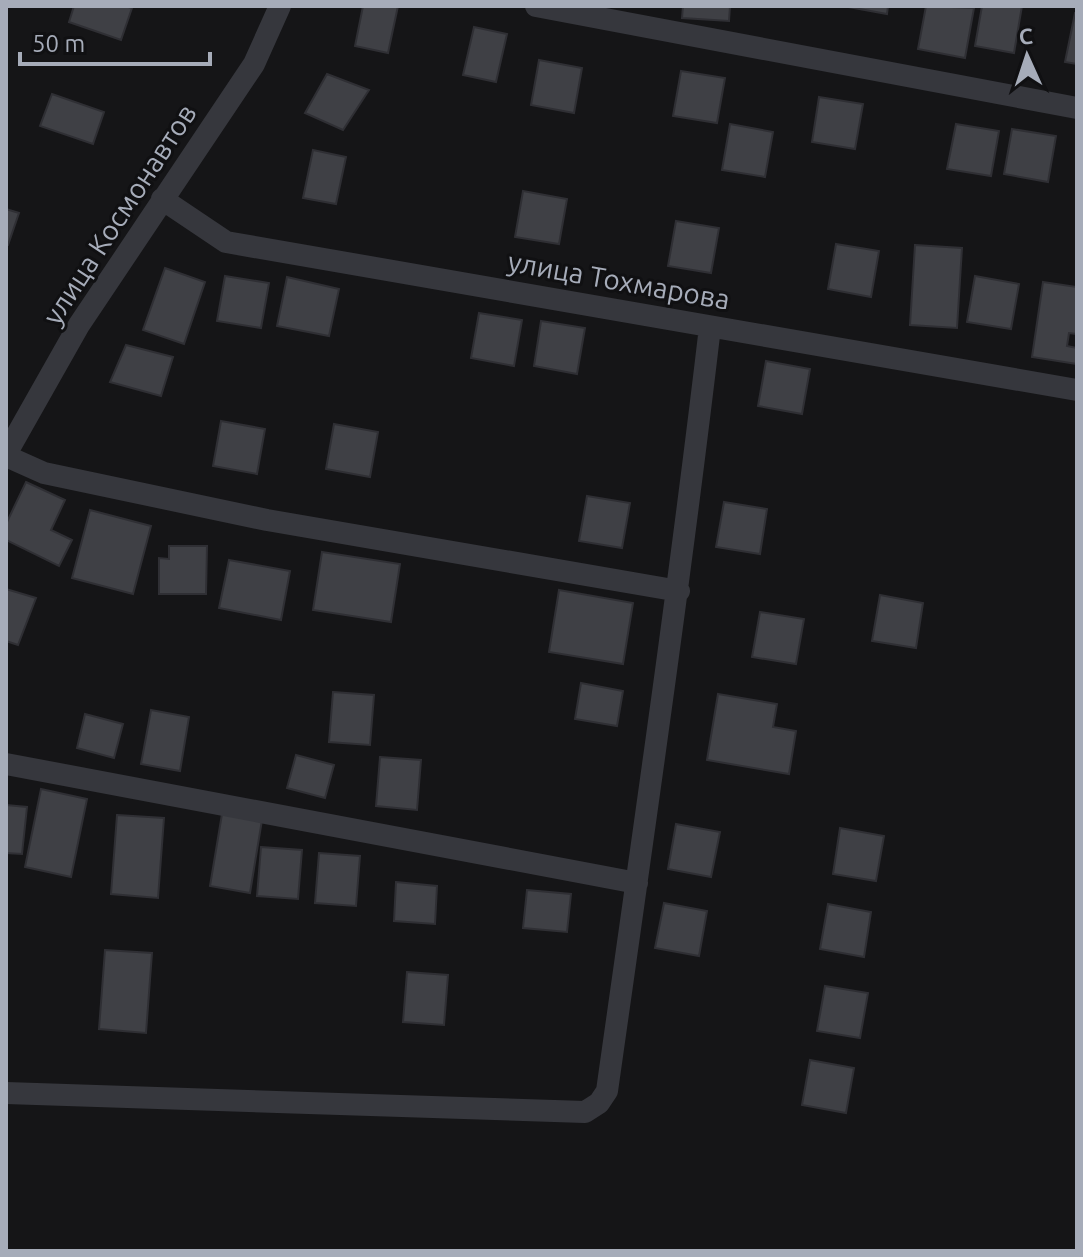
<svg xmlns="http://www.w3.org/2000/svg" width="1083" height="1257" font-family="Ubuntu,sans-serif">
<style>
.building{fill:#3f4045;stroke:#2f2f34;stroke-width:2}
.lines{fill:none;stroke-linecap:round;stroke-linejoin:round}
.street{stroke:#36373d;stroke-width:22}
.labels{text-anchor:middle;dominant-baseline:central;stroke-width:6;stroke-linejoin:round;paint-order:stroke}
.street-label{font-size:28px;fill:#a6acb9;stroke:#101012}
</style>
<rect width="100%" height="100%" fill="#151517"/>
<path class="building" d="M 74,6 L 125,6 L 132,8 L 121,40 L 69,22 Z
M 363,6 L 398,6 L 388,53 L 355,46 Z
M 683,6 L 730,6 L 729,21 L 682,18 Z
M 843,6 L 888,6 L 887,14 Z
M 926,6 L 974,8 L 965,58 L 918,49 Z
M 982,6 L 1022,6 L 1014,53 L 975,46 Z
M 1075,13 L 1077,13 L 1077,64 L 1065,62 Z
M 474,27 L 507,34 L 496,82 L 463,75 Z
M 539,60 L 582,68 L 574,113 L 531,105 Z
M 681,71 L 725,78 L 717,123 L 673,116 Z
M 327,74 L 369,90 L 343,130 L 305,113 Z
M 52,94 L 104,112 L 93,144 L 40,126 Z
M 819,97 L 863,104 L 855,149 L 812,142 Z
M 730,124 L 773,132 L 765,177 L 722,170 Z
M 956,124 L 999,131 L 991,176 L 947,169 Z
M 1012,129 L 1056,136 L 1048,182 L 1004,174 Z
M 313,150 L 346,157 L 336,204 L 303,198 Z
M 523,191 L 567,199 L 559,244 L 515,237 Z
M 6,209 L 19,213 L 8,245 L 6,245 Z
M 676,221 L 719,228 L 711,273 L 668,266 Z
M 836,244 L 879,251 L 871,297 L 828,289 Z
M 915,245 L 962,248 L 957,328 L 910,325 Z
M 165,268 L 205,282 L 184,344 L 143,330 Z
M 225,276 L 269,283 L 261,328 L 217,321 Z
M 975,276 L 1019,284 L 1011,329 L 967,322 Z
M 287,277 L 339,289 L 329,336 L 277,326 Z
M 1043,282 L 1077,287 L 1077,334 L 1069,333 L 1067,346 L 1077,348 L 1077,364 L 1032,357 Z
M 479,313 L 522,320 L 514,366 L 471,358 Z
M 541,321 L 585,328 L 577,374 L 534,366 Z
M 126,345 L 173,357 L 161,396 L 110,382 Z
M 766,361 L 810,369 L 802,414 L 758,406 Z
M 221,421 L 265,429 L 257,474 L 213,466 Z
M 334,424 L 378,432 L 370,477 L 326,469 Z
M 26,482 L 65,500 L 51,530 L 72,540 L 59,566 L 6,540 L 6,524 Z
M 587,496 L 630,503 L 622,548 L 579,541 Z
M 724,502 L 767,509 L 760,554 L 716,547 Z
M 90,510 L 151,526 L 133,594 L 72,578 Z
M 169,546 L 207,546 L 206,594 L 159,594 L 159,558 L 169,559 Z
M 322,552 L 400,564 L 391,622 L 313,610 Z
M 229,560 L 290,571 L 281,620 L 219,608 Z
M 6,589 L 36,598 L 18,645 L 6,641 Z
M 559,590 L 633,603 L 623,664 L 549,652 Z
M 880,595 L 923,603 L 916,648 L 872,641 Z
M 760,612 L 804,619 L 796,664 L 752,657 Z
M 581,683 L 623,691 L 617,726 L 575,719 Z
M 333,692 L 374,695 L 370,745 L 329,742 Z
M 718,694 L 777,704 L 773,727 L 796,731 L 789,774 L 707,760 Z
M 151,710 L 189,717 L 180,771 L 141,764 Z
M 85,714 L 123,724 L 114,758 L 77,748 Z
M 296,755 L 334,765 L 325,798 L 287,788 Z
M 380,757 L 421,760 L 417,810 L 376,806 Z
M 41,789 L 87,799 L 71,877 L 25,867 Z
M 6,805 L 27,807 L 22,854 L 6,853 Z
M 222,814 L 262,820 L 250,893 L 210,886 Z
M 117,815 L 164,818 L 158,898 L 111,894 Z
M 676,824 L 720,832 L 711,877 L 668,869 Z
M 840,828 L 884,836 L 876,881 L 833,874 Z
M 261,847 L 302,850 L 298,899 L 257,896 Z
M 319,853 L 360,856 L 356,906 L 315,903 Z
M 396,882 L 437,886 L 435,924 L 394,921 Z
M 527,890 L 571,894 L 567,932 L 523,928 Z
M 664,903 L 707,911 L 699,956 L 655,948 Z
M 828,904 L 871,912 L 864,957 L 820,949 Z
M 105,950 L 152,953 L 146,1033 L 99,1029 Z
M 407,972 L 448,975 L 444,1025 L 403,1022 Z
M 825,986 L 868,993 L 860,1038 L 817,1031 Z
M 810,1060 L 854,1068 L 846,1113 L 802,1105 Z"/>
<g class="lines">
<path class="street" d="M 536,6 L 1077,108
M 162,199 L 226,242 L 1077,390
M 6,454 L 79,325 L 254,64 L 280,6
M 6,456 L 44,473 L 267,520 L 679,591
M 6,764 L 637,883
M 6,1093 L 585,1112 L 599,1103 L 607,1091 C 643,836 680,582 710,327"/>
</g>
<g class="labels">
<g class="street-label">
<text transform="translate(119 214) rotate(-57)">улица Космонавтов</text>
<text transform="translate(619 280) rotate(10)">улица Тохмарова</text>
</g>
</g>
<rect width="1083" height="1257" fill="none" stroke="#a6acb9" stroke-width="16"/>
<g transform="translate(1027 56) rotate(357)" stroke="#101012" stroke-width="6" paint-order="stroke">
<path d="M0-6L14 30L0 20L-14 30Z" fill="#a6acb9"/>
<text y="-12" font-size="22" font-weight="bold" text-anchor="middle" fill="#a6acb9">С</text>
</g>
<path d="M20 52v12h190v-12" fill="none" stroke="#a6acb9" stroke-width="4"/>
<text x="32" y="52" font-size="24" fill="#a6acb9" stroke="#101012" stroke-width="6" paint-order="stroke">50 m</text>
</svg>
